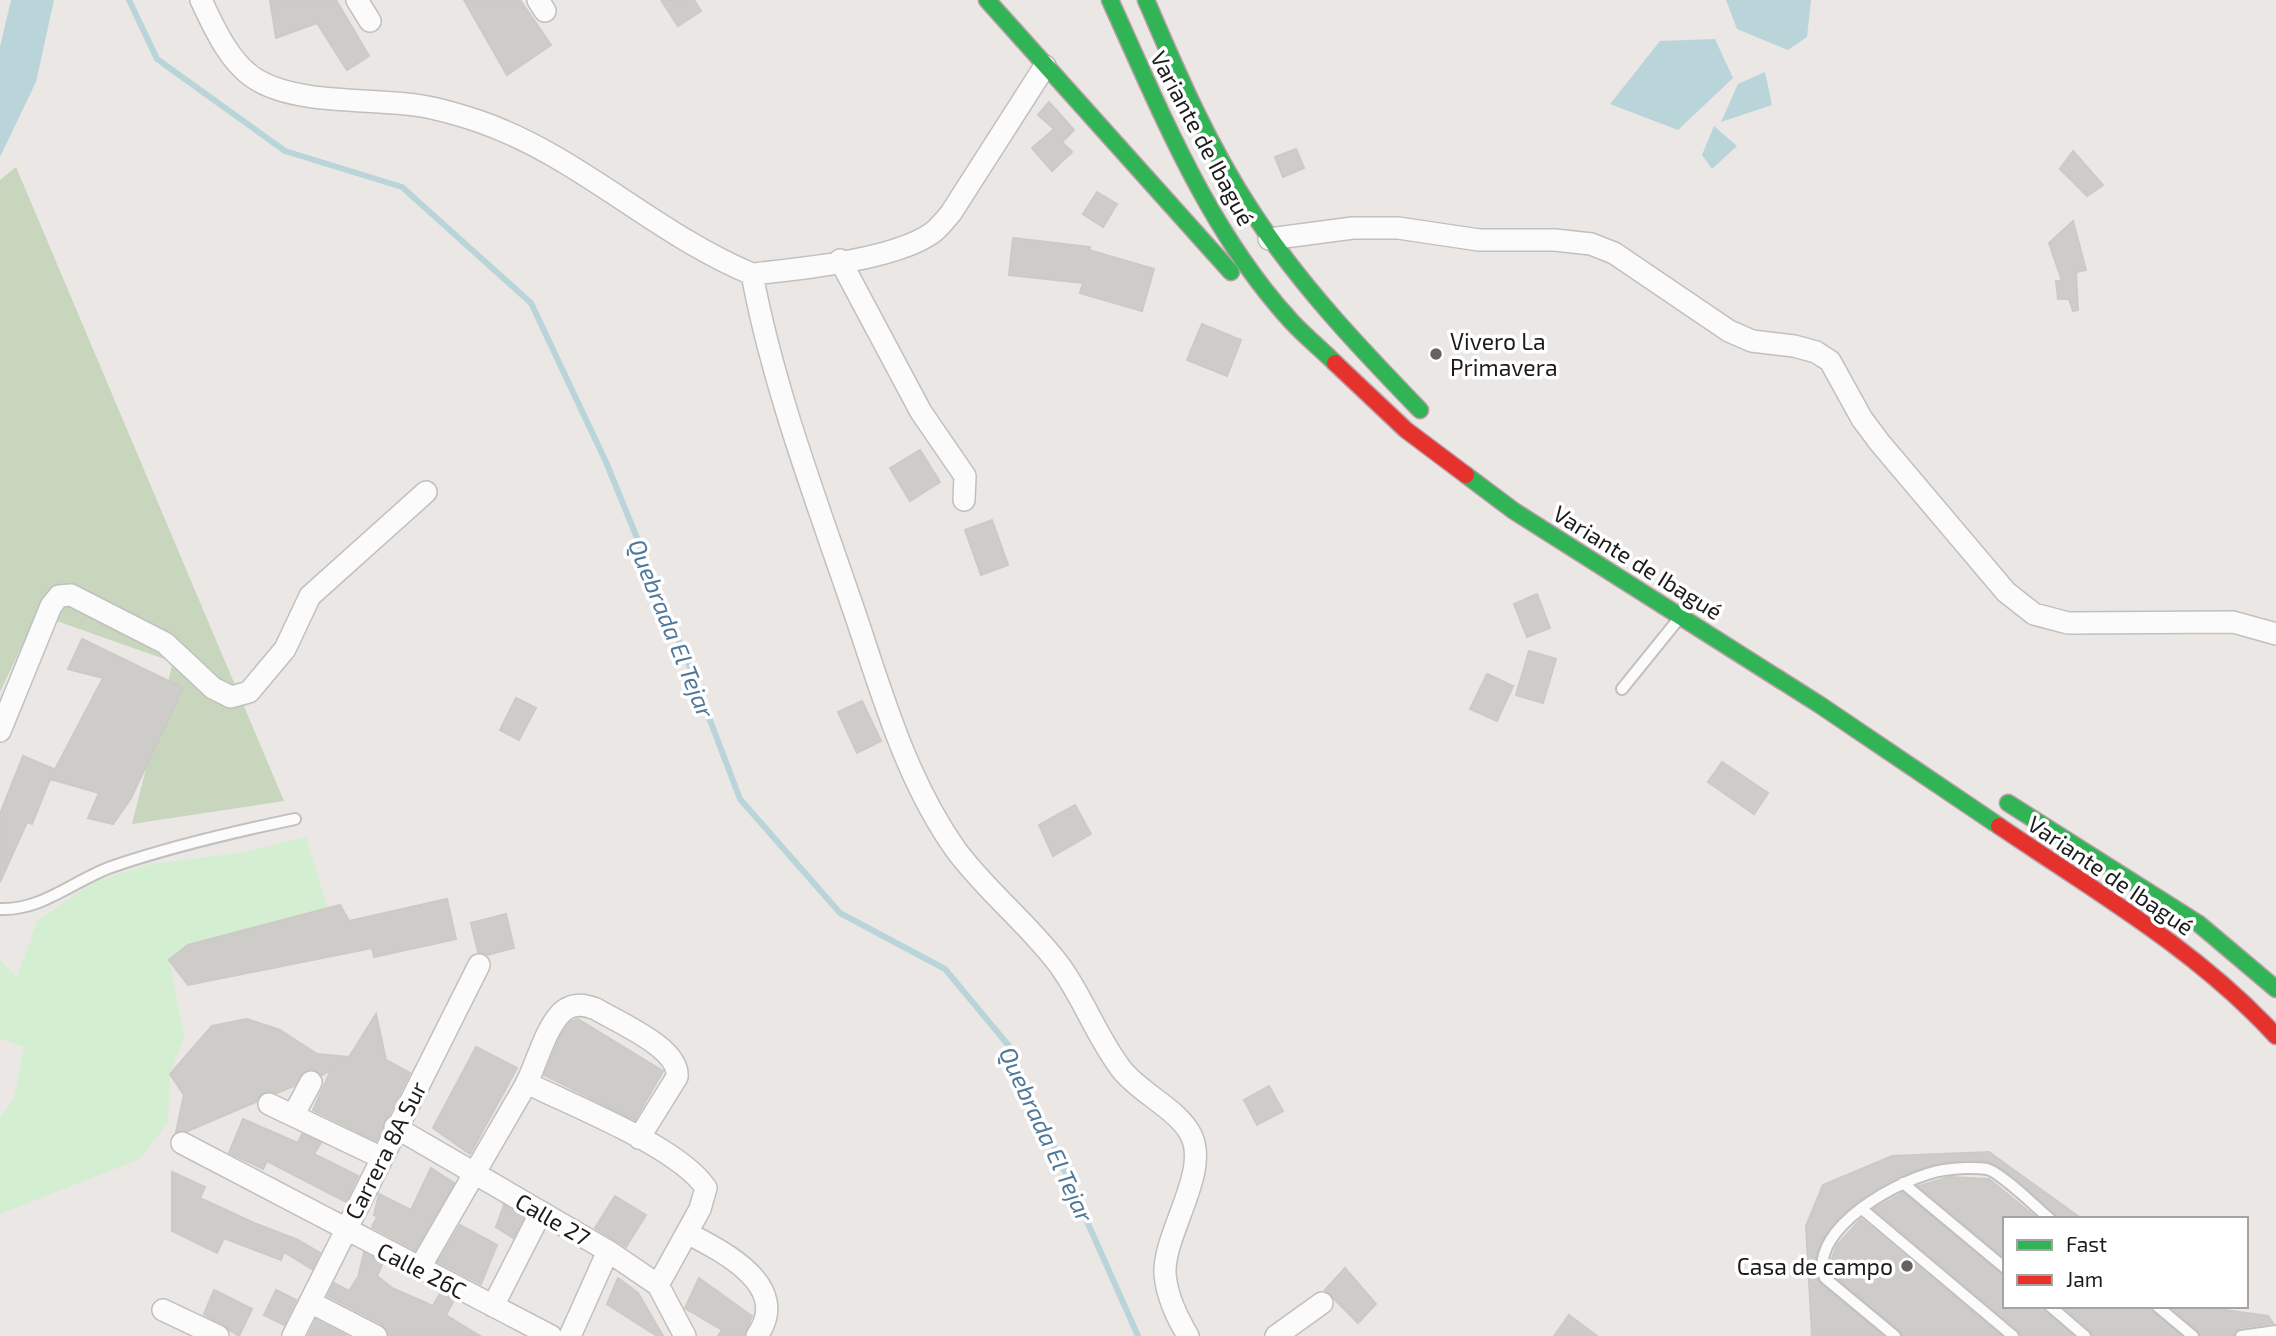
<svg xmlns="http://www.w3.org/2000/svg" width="2276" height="1336" font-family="'Exo 2',sans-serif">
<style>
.forest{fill:#c7d6bc}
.park{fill:#d4eed2}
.water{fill:#bad5da}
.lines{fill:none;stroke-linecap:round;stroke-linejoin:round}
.stream{stroke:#bad5da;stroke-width:6}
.building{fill:#ceccc9;stroke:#cdc9c6;stroke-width:2}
.lane-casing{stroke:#c1c0bf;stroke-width:14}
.street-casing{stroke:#c1c0bf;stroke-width:24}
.fast-casing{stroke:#bc9ea8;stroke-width:19}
.jam-casing{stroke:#bc9ea8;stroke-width:19}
.lane{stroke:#fcfbfb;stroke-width:10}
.street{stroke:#fcfbfb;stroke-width:21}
.fast{stroke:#30b455;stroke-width:16}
.jam{stroke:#e5322d;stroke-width:16}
.poi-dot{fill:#646362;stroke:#fff;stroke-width:2.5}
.labels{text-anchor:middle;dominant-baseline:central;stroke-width:7;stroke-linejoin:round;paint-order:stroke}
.street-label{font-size:23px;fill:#1c1c1c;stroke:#fff}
.poi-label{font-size:23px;fill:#1c1c1c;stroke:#fff;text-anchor:start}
.water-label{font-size:24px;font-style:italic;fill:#4f789a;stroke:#fff}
</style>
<rect width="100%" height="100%" fill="#eae7e4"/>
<path class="forest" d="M 16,167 L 284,801 L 132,824 L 173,662 L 37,614 L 0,692 L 0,180 Z"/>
<path class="park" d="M 306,837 L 336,935 L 211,961 L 177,975 L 170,963 L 184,1038 L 170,1074 L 168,1122 L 140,1159 L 0,1214 L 0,1118 L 14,1098 L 24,1047 L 0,1038 L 0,960 L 17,978 L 37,921 L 93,882 L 151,864 L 239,853 Z"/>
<path class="water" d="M 11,0 L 54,0 L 36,82 L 0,157 L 0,47 Z
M 1726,0 L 1811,0 L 1807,37 L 1788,50 L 1737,29 Z
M 1715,39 L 1733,78 L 1678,130 L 1610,104 L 1660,41 Z
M 1765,72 L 1772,105 L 1721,122 L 1738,84 Z
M 1714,126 L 1737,146 L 1712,169 L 1702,155 Z"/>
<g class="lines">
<path class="stream" d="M 129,0 L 157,59 L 285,151 L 402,187 L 531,303 L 606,462 L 689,665 L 740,799 L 840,913 L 945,969 L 1009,1046 L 1138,1336"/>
</g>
<path class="building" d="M 270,0 L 336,0 L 369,56 L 347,70 L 317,23 L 276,38 Z
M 464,0 L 520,0 L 551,45 L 507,75 Z
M 661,0 L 694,0 L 701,11 L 678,26 Z
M 1049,102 L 1074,130 L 1062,142 L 1072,152 L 1052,171 L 1032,148 L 1054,129 L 1038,115 Z
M 1296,149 L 1304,168 L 1283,177 L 1275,157 Z
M 2073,151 L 2103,185 L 2087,196 L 2060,169 Z
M 1097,192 L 1117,204 L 1103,227 L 1083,214 Z
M 2073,221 L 2086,270 L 2076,272 L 2078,310 L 2073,311 L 2069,299 L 2058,299 L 2056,281 L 2062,281 L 2049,243 Z
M 1013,238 L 1090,247 L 1089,250 L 1154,269 L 1142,311 L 1080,293 L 1083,283 L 1009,275 Z
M 1202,324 L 1241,340 L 1227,376 L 1187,360 Z
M 920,450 L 940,482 L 910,501 L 890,468 Z
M 992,520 L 1008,565 L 981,575 L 965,530 Z
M 1537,594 L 1550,628 L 1527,637 L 1514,604 Z
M 82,639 L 183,688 L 131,798 L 113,824 L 88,818 L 99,793 L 50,779 L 103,678 L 68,669 Z
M 1529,651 L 1556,659 L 1543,703 L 1516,695 Z
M 1487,674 L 1513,686 L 1497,721 L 1470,709 Z
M 516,698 L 536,708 L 519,740 L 500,730 Z
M 862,701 L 881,741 L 857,753 L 838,712 Z
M 23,756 L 54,769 L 32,824 L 27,822 L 0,882 L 0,814 Z
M 1722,762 L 1768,793 L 1754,814 L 1708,782 Z
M 1075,805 L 1091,834 L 1053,856 L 1039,825 Z
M 447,899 L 456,939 L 374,957 L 372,948 L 188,985 L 169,960 L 188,945 L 340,905 L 349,921 Z
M 506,914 L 514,948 L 487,955 L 478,952 L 471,923 Z
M 376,1014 L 386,1060 L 410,1073 L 376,1141 L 313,1110 L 331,1070 L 322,1075 L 311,1069 L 304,1071 L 294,1086 L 277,1093 L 262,1093 L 256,1102 L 188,1131 L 176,1132 L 184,1095 L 170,1074 L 212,1026 L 247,1019 L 280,1030 L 317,1054 L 349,1057 Z
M 578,1019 L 663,1071 L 635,1120 L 544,1075 L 561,1035 L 570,1022 Z
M 476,1047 L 517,1068 L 470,1154 L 433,1128 Z
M 1269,1086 L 1283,1111 L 1257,1125 L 1244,1100 Z
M 243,1119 L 298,1143 L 302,1134 L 321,1143 L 314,1154 L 358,1176 L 346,1202 L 267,1161 L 263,1169 L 229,1153 Z
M 1989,1152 L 2082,1219 L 2058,1219 L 2014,1177 L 1988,1161 L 1943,1162 L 1900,1176 L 1858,1201 L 1838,1218 L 1823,1238 L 1815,1260 L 1820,1284 L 1883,1336 L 1812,1336 L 1806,1226 L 1823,1185 L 1892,1156 Z
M 431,1168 L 454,1183 L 415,1250 L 372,1227 L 377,1217 L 374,1215 L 379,1194 L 411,1210 Z
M 172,1172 L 205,1187 L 200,1198 L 254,1223 L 298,1240 L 320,1253 L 312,1269 L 284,1252 L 281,1260 L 224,1238 L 217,1253 L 172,1231 Z
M 1950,1177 L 1989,1179 L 2038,1219 L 2005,1219 L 2005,1258 L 1919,1186 Z
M 1903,1193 L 2005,1276 L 2005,1306 L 2042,1306 L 2073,1336 L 2021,1336 L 2018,1330 L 1874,1209 Z
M 615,1196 L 646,1215 L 626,1247 L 595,1228 Z
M 504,1205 L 524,1217 L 513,1238 L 496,1227 Z
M 1861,1219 L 2001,1336 L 1903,1336 L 1900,1330 L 1832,1274 L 1831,1261 L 1837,1245 Z
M 460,1225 L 497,1245 L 481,1284 L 438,1262 Z
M 364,1253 L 383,1263 L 377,1276 L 392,1288 L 433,1306 L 440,1293 L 454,1300 L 446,1315 L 480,1336 L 389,1336 L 382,1324 L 328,1296 L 334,1283 L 349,1291 L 358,1277 Z
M 1345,1268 L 1376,1304 L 1358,1323 L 1325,1290 Z
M 618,1278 L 638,1293 L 663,1336 L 657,1336 L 607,1304 Z
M 699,1278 L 752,1316 L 744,1336 L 718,1336 L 722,1330 L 685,1308 Z
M 214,1290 L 252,1309 L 239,1336 L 204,1314 Z
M 276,1290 L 296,1300 L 284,1325 L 264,1315 Z
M 2062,1306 L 2149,1306 L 2181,1336 L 2093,1336 L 2090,1330 Z
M 2170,1306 L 2197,1306 L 2268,1316 L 2273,1323 L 2239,1328 L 2233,1336 L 2201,1336 L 2198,1330 Z
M 1569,1315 L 1597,1336 L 1554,1336 Z
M 316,1320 L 347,1336 L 308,1336 Z"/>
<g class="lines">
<g class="lane-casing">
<path id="lane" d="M 1622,689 L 1677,621
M 0,909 C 43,911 75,879 114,866 C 173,846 233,832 295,819
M 1903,1183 L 2005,1268
M 1862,1209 L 2013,1336
M 2050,1306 L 2085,1336
M 2157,1306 L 2193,1336
M 1895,1336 L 1825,1278 C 1806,1229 1903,1176 1944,1170 C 1956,1168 1975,1167 1987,1169 C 2000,1172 2037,1208 2050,1219
M 2241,1336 L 2276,1331"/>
</g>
<g class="street-casing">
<path id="street" d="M 201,0 C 214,28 231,66 259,81 C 298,103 362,99 406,104 C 431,106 454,113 478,121 C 578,155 655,234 752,274 C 799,269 894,260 932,233 C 939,228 945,220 951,213 L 1045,66
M 357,0 L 370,21
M 538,0 L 545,11
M 1269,239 L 1353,228 L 1398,228 L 1479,240 L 1555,240 L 1591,244 L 1614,253 L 1729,331 L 1752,341 L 1794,346 L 1816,352 L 1830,361 L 1862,419 L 1880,443 L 2006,592 L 2034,614 L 2068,623 L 2233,622 L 2276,634
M 840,260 L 921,412 L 965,476 L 964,500
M 752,274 C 773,386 814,494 851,602 C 880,686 904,777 956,850 C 987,892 1029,924 1060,966 C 1084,999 1097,1038 1122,1070 C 1140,1093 1179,1110 1191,1135 C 1210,1172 1163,1234 1165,1274 C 1167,1297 1177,1317 1188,1336
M 0,731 L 51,606 L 59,596 L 71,595 L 165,643 L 213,688 L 231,697 L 249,692 L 285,649 L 310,596 L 426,492
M 527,1083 C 573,1106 679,1147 706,1188 L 700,1209 L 658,1285
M 269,1104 L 380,1157
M 294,1114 L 311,1082
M 395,1127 L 608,1251 L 658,1285 L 685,1336
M 182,1143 L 551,1336
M 687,1233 C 724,1252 792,1286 757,1336
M 419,1269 C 454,1208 490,1147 525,1086 C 537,1064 544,1031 561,1013 C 571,1003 584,1004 596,1009 C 619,1023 680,1048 677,1077 L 639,1138
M 310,1302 L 376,1336
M 493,1306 L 541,1212
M 163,1310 L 218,1336
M 293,1336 L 479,965
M 570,1336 L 608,1251
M 1276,1336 L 1322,1303"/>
</g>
<g class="fast-casing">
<path id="fast" d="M 987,0 L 1231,272
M 1110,0 C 1161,112 1208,231 1292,322 C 1306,337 1321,349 1335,363
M 1146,0 C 1177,72 1208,145 1251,210 C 1299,284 1359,347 1420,410
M 1466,475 L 1514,511 L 1820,705 L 1999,826
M 2008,803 L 2199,924 L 2276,989"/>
</g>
<g class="jam-casing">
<path id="jam" d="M 1335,363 L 1406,430 L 1466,475
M 1999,826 C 2095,891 2197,950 2276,1036"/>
</g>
<use href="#lane" class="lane"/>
<use href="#street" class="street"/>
<use href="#fast" class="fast"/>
<use href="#jam" class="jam"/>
</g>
<g class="poi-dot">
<circle cx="1436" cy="354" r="7"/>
<circle cx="1907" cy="1266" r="7"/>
</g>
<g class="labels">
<g class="street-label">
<text transform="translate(1203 138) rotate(62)">Variante de Ibagué</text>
<text transform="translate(1638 562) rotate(32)">Variante de Ibagué</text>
<text transform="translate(2111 875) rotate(34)">Variante de Ibagué</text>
<text transform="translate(385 1150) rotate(-63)">Carrera 8A Sur</text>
<text transform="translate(553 1219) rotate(30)">Calle 27</text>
<text transform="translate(422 1270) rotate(27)">Calle 26C</text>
</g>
<g class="poi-label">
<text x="1450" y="341">Vivero La<tspan x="1450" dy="26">Primavera</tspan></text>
<text x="1893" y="1266" text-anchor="end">Casa de campo</text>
</g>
<g class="water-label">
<text transform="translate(672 628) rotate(68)">Quebrada El Tejar</text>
<text transform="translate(1047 1134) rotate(65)">Quebrada El Tejar</text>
</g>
</g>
<rect x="2003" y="1217" width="245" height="91" fill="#ffffff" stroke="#a4a4a4" stroke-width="2"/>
<rect x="2017" y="1240" width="35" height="10" fill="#30b455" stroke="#a4a4a4" stroke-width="2"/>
<text x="2066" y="1252" font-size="21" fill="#1c1c1c">Fast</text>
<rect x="2017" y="1275" width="35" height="10" fill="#e5322d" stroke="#a4a4a4" stroke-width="2"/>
<text x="2066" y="1287" font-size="21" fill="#1c1c1c">Jam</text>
</svg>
